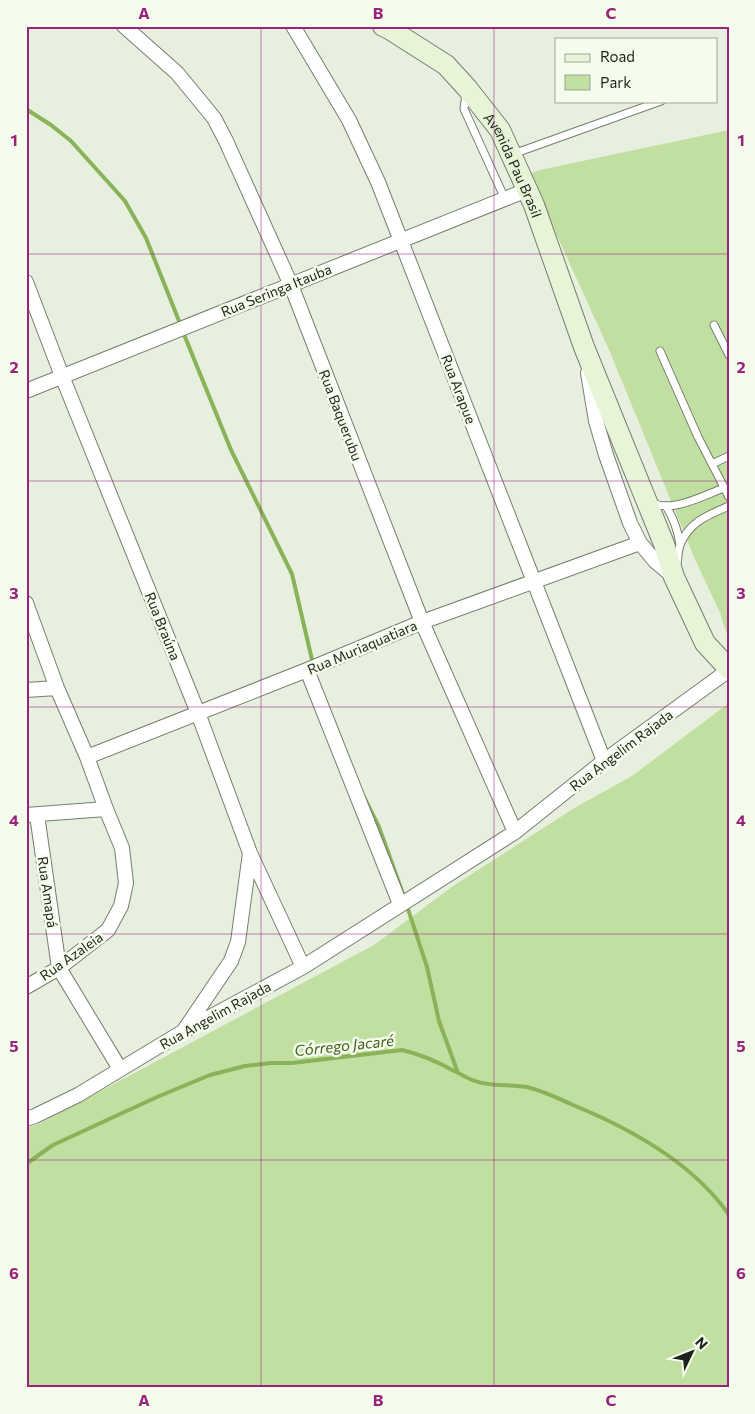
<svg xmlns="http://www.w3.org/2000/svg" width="755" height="1414" font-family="Commissioner,sans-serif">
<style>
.green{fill:#c0dfa0}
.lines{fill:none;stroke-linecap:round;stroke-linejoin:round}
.stream{stroke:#89b259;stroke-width:4}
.lane-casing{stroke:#767e6f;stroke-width:9}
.street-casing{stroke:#767e6f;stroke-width:16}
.secondary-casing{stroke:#767e6f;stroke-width:22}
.lane{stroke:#fff;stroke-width:7}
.street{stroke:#fff;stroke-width:14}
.secondary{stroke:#e7f4d7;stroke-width:20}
.grid{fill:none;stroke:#99227d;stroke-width:1;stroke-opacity:0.55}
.labels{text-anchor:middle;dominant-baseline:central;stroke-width:5;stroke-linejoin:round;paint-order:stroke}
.street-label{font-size:14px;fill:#1e221c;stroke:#f4fdec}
.water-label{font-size:15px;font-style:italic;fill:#435e20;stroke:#f4fdec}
.neatline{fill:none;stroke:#99227d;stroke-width:2}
.grid-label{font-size:16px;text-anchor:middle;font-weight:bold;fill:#99227d}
</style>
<rect width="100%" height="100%" fill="#e7f0df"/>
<path class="green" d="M 729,130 L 729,636 L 726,632 L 720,613 L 694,557 L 610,352 L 529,174 L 540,170 Z
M 729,703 L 729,1388 L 26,1388 L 26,1128 L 39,1124 L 374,945 L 453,886 L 576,807 L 632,776 Z"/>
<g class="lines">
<path class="stream" d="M 26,109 L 51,125 L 71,141 L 125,201 L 146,238 L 181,326
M 183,332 L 231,450 L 292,574 L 313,664
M 365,799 L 379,827 L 403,894
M 407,906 L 427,967 L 439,1021 L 458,1073
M 26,1164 L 53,1145 L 157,1097 L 210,1075 L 245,1066 L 271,1063 L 292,1063 L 402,1050 C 420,1054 438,1062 454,1071 C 461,1074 468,1079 475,1081 C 491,1087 510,1084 527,1087 C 543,1091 558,1098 573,1105 C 629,1128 694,1164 729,1215"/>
<g class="lane-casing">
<path id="lane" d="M 466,93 L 464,109 L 505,199
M 513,154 L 661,101
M 714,325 L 729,355
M 660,351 L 698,437 L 729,497
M 712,464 L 729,456
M 651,502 C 671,514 704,495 724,488
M 666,506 C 674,519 678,530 680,545
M 677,564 C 678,558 678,550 680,545 C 689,522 708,515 729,506"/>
</g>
<g class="street-casing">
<path id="street" d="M 124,26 L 177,73 L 214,118 L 226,141 L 291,285 L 422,622 L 515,832
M 293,26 L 349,120 L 378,182 L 604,761
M 26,282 L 62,376 L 198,713 L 250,853 L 303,967
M 588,373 L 596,421 L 606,455 L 630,523 L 640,543 L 655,561 L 673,576
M 26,391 L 527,190
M 26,603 L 57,688 L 87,757 L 106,809 L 122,848 L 126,883 L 121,906 L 108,930 L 59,968 L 26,987
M 307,670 L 400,904
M 26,690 L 57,688
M 87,757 L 307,670 L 422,622 L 640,543
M 26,815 L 106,809
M 37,815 L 59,968 L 120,1069
M 185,1029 L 231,961 L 238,942 L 250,853
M 26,1119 L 35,1116 L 78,1095 L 184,1031 L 303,967 L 515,832 L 604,761 L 729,670"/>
</g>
<g class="secondary-casing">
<g id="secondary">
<path id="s1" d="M 383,26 L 391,30 L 446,65 L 467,88 L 500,130 L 534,205 L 584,347 L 664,544 L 674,577 L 705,643 L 729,669"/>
</g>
</g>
<use href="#lane" class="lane"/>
<use href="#street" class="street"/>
<use href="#secondary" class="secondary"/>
</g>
<path class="grid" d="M 261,26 L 261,1388M 494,26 L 494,1388M 26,254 L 729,254M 26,481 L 729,481M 26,707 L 729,707M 26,934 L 729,934M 26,1160 L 729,1160"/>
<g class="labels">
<g class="street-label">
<text stroke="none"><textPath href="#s1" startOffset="196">Avenida Pau Brasil</textPath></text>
<text transform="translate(276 290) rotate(-22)">Rua Seringa Itauba</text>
<text transform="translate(459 389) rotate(69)">Rua Arapue</text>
<text transform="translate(341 415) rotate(69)">Rua Baquerubu</text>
<text transform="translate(163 626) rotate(68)">Rua Braúna</text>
<text transform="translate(362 647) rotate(-23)">Rua Muriaquatiara</text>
<text transform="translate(621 750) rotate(-37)">Rua Angelim Rajada</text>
<text transform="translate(48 892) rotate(82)">Rua Amapá</text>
<text transform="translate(71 956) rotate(-35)">Rua Azaleia</text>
<text transform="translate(215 1015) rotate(-29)">Rua Angelim Rajada</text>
</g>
<g class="water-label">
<text transform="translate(344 1045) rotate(-6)">Córrego Jacaré</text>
</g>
</g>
<rect width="755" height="1414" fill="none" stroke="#f4fdec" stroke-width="55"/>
<rect x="555" y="38" width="162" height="65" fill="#f4fdec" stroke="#9ea599"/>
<rect x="565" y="54" width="25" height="8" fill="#e7f4d7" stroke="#9ea599"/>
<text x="600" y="62" font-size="15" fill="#1e221c">Road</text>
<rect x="565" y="75" width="25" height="15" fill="#c0dfa0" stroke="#9ea599"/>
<text x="600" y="88" font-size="15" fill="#1e221c">Park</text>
<g transform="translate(692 1352) rotate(47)" stroke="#f4fdec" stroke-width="4" paint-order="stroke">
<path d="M0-4L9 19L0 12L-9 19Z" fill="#1e221c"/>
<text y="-8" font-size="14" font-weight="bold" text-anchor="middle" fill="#1e221c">N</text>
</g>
<rect x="28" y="28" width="700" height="1358" class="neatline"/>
<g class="grid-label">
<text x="144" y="19">A</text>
<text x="378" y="19">B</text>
<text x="611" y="19">C</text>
<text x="14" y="146">1</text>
<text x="741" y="146">1</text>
<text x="14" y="373">2</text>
<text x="741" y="373">2</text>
<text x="14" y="599">3</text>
<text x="741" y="599">3</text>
<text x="14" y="826">4</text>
<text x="741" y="826">4</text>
<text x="14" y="1052">5</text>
<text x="741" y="1052">5</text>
<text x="14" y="1279">6</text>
<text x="741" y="1279">6</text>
<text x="144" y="1406">A</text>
<text x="378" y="1406">B</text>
<text x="611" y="1406">C</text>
</g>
</svg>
